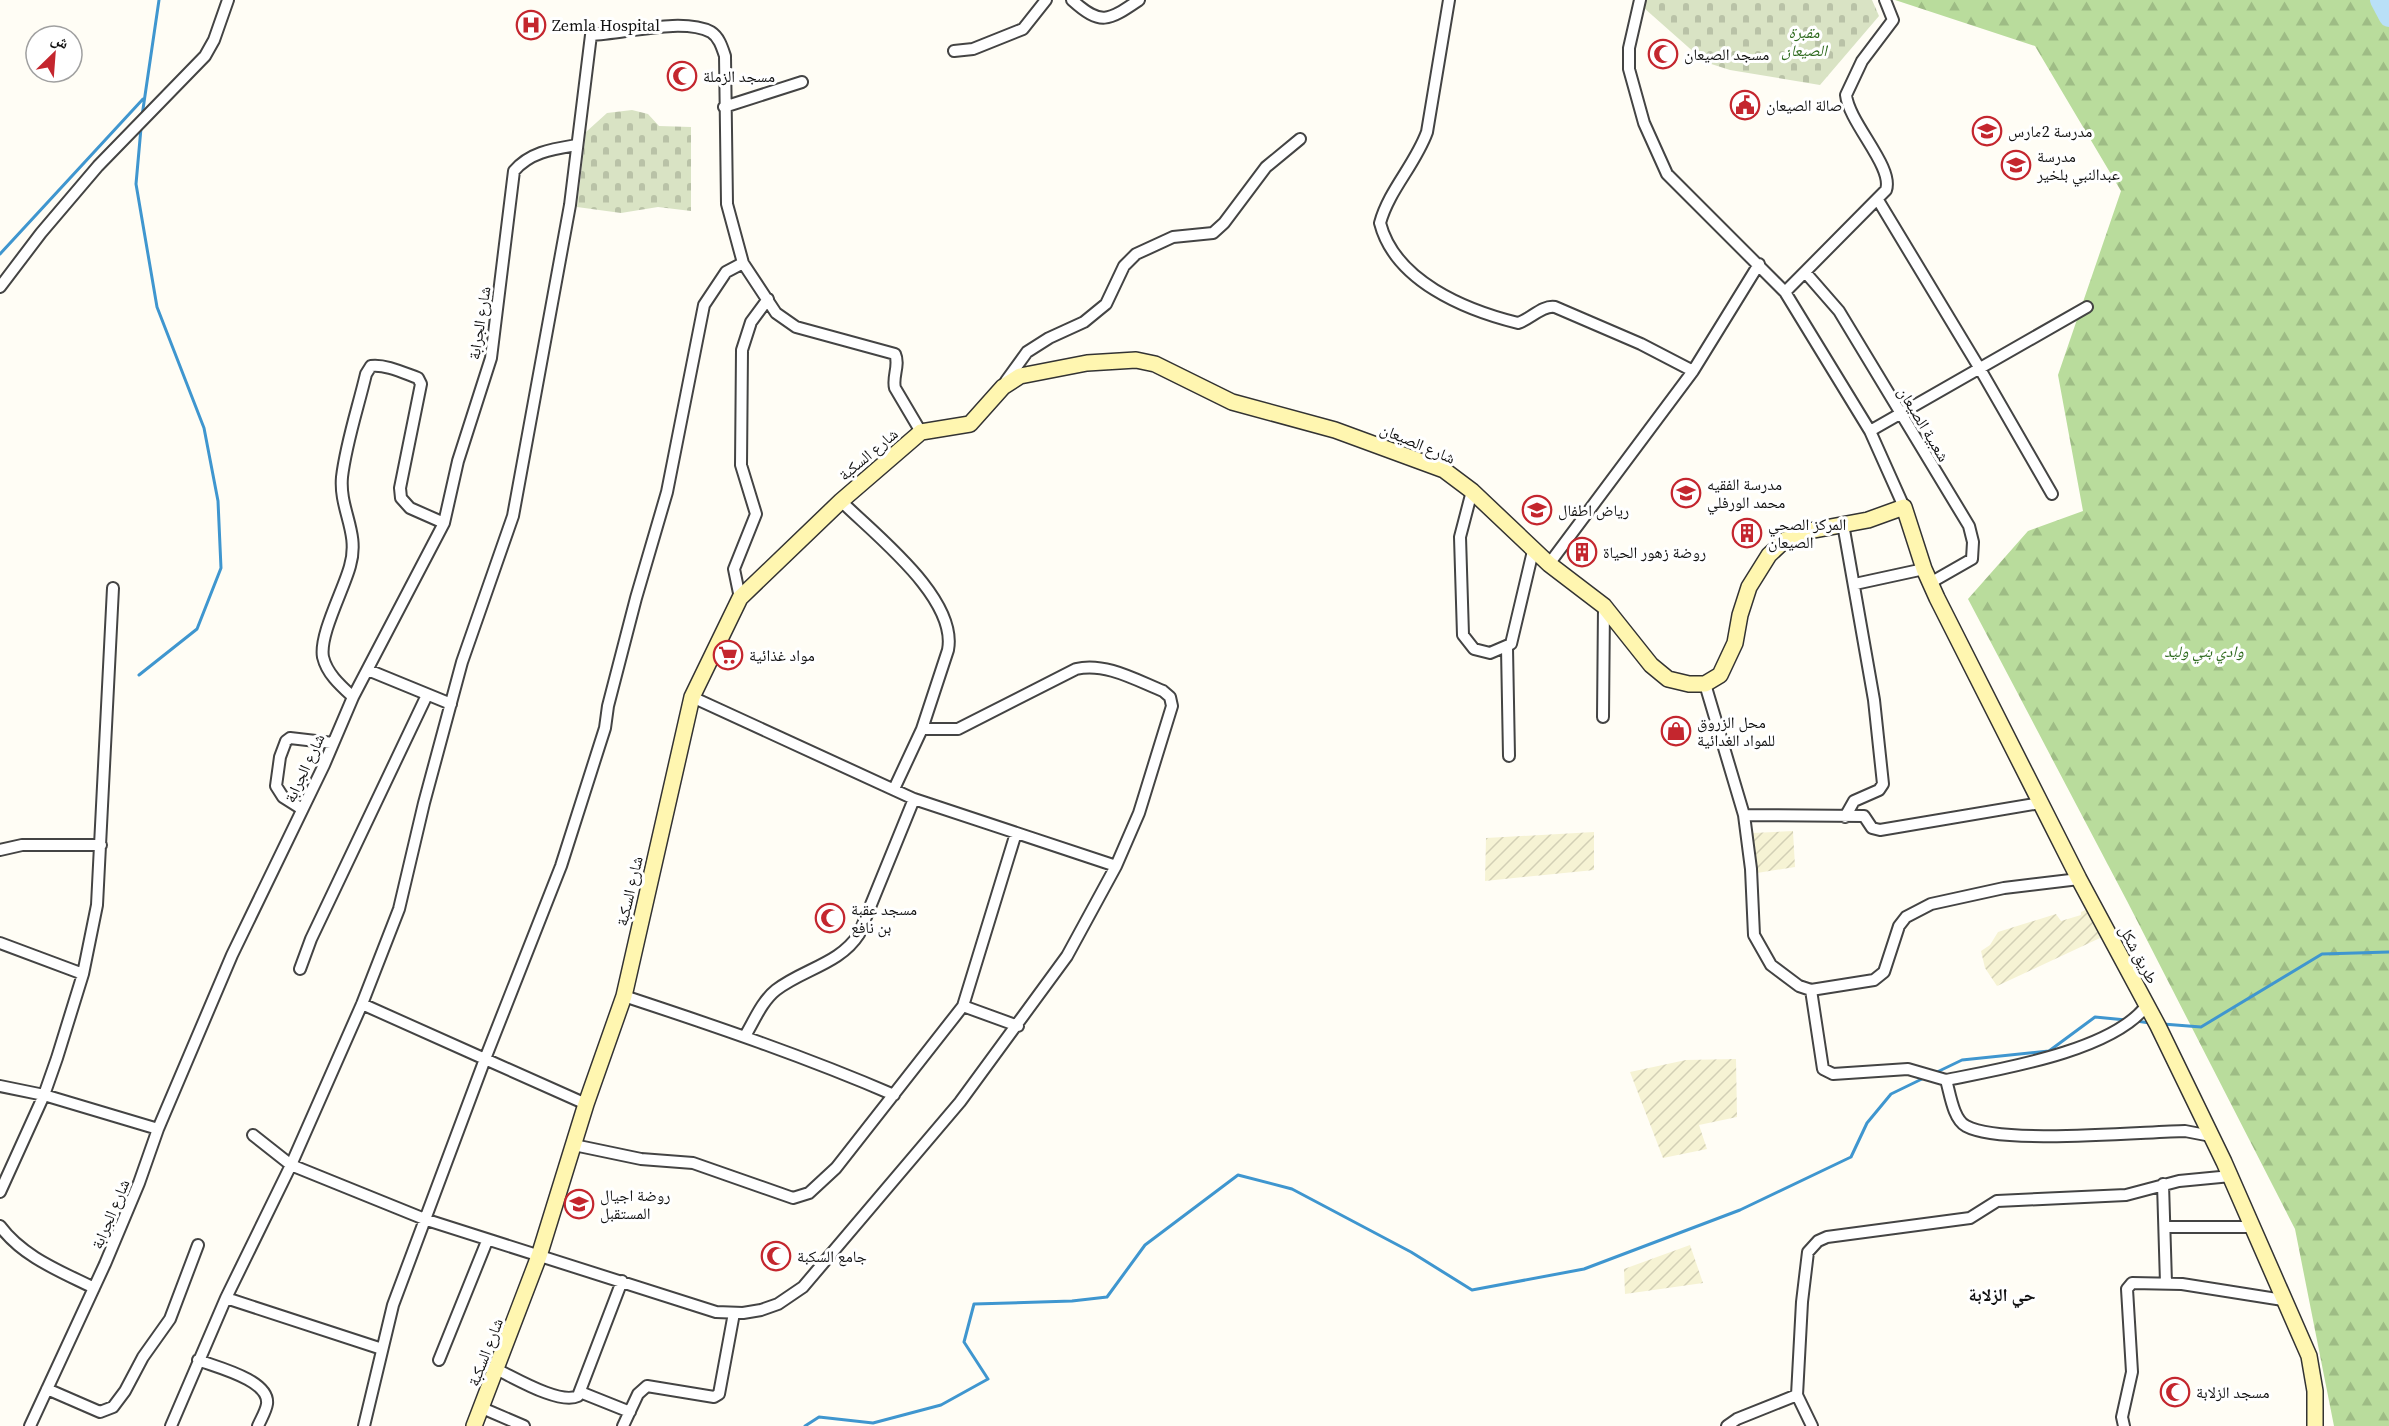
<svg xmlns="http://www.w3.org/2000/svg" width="2389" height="1426" font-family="'Source Serif 4','Noto Naskh Arabic',serif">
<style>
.farmland{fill:url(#farmland-furrows)}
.forest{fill:url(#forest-firs)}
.cemetery{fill:url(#cemetery-stones)}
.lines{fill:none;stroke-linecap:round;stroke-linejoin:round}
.stream{stroke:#3f96cf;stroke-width:3}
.river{stroke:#b9e0f7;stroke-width:20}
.street-casing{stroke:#444;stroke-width:14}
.secondary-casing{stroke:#333;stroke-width:18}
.street{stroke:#fff;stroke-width:10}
.secondary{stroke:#fff6b0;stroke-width:15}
.labels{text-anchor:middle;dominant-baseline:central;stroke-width:6;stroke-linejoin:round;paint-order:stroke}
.poi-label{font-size:16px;fill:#111;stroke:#fff;text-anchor:start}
.park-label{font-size:16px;font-style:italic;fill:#2f6b1f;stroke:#fff}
.street-label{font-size:16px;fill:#111;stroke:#fff}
.neighbourhood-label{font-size:18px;font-weight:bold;fill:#111;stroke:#fff}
</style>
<defs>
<pattern id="farmland-furrows" width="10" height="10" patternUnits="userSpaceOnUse" patternTransform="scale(1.5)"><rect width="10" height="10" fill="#f6f3d4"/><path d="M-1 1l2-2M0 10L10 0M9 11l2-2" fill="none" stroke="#d2cfb5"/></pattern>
<pattern id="forest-firs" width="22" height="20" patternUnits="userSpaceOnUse" patternTransform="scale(1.5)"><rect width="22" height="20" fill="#b9dc9c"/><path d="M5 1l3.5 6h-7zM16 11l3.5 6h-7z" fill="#9ebc85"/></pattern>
<pattern id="cemetery-stones" width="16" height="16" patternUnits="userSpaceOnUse" patternTransform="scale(1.5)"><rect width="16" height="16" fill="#d9e3c4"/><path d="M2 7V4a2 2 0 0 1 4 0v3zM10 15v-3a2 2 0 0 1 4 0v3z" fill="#b9c2a7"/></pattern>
</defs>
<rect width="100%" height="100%" fill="#fffdf5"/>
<path class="farmland" d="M 1793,831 L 1795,867 L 1757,873 L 1752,833 Z
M 1594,832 L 1594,870 L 1485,881 L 1486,838 Z
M 2092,907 L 2105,932 L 2099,935 L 2100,938 L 1997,986 L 1985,968 L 1981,951 L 1990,945 L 1998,932 L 2056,914 L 2061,921 L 2081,915 L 2081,912 Z
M 1736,1059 L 1737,1117 L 1699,1125 L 1707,1149 L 1663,1158 L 1630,1072 L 1686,1060 Z
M 1690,1245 L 1703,1283 L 1625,1294 L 1624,1269 Z"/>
<path class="forest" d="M 1895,0 L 2389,0 L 2389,1426 L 2334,1426 L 2295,1229 L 2127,901 L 1968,599 L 2028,531 L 2083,511 L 2058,375 L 2121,191 L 2035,46 Z"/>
<path class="cemetery" d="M 1646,0 L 1872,0 L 1879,16 L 1820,85 L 1730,70 L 1705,62 L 1644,8 Z
M 632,110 L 648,114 L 659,126 L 691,127 L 691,211 L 658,207 L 621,213 L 577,207 L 586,132 L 607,113 Z"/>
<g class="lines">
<path class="stream" d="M 142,116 L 159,0
M 0,254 L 143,99
M 139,675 L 197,629 L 221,568 L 218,501 L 204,428 L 157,307 L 136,184 L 141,128
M 2136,1021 L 2150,1023
M 2163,1024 L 2201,1027 L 2322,954 L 2389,952
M 1935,1073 L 1962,1060 L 2049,1051 L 2095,1017 L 2126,1020
M 805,1426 L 819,1417 L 873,1423 L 941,1405 L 988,1379 L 964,1342 L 974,1304 L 1072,1301 L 1107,1297 L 1145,1245 L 1238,1175 L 1292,1189 L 1411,1252 L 1472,1290 L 1584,1269 L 1740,1210 L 1851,1157 L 1867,1123 L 1891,1094 L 1926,1077"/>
<path class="river" d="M 2380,0 L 2389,17"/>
<g class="street-casing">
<path id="street" d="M 1072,0 C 1101,26 1108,21 1139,0
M 1449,0 L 1427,132 C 1415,165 1389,190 1380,223 C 1395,281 1465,310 1518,323 C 1531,319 1542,305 1555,307 L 1641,344 L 1693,371 L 1759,264
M 1640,0 L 1629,48 L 1629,69 L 1644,123 L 1667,174 L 1785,292 L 1870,431 L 1904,507
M 954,51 L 973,49 L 1023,29 L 1046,0
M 724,107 L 802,82
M 1878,200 L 1980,369 L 2052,494
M 1805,272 L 1839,311 L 1969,526 L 1973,542 L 1972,559 L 1930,583
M 0,287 L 41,233 L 98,166 L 205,56 L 214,40 L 228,0
M 1785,292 L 1886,190 C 1894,167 1849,123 1846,95 L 1862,61 L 1893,20 L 1885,0
M 1006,381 L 1027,352 L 1049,338 L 1084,322 L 1106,304 L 1124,266 L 1136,254 L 1173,237 L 1213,233 L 1224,223 L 1266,167 L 1300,139
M 1870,431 L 2087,307
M 1472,491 L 1460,537 L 1463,635 L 1474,649 L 1490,653 L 1511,644 L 1533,551
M 841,501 C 874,534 958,598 948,650 L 922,729 L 894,789
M 1843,524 L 1874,700 L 1883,784 L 1879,790 L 1854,801 L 1845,817
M 1549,564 L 1693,371
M 1855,584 L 1924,569
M 740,598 L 734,569 L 756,514 L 741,465 L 742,350 L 751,322 L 768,299
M 1507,648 L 1509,756
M 368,670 L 451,704
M 1705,684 L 1744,815 L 1751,869 L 1754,935 L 1771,965 L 1799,986 L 1811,990 L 1874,980 L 1884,972 L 1899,926 L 1906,917 L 1931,904 L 2004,888 L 2079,879
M 353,697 C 341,686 327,674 323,657 C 319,635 344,589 350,566 C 360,532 339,510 342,477 C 346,443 358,408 366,374 L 371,366 C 385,364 404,373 418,378 L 421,384 L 400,488 L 401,498 L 410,508 L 444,523
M 692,697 L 914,799 L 1116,866
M 1603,717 L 1604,606
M 302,809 L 283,797 L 276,786 L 280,757 L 286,741 L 290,738 L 333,743
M 1744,815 L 1864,816 L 1872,828 L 1880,830 L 2040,803
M 0,850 L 22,845 L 101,845
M 0,943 L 83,974
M 300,969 L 311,939 L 427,695
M 1811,990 L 1823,1069 L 1833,1074 L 1908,1069 L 1946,1080 C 1950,1093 1953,1119 1966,1126 C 2001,1145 2139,1132 2185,1131 L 2211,1136
M 624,996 C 715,1026 806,1057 894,1095
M 362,1004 L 485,1059 L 393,1305 L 364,1426
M 963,1006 L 1018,1026
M 745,1036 C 754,1021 762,1001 776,990 C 803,969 840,964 859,934 L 914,799
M 1946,1080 C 2001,1069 2113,1051 2147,1005
M 0,1086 L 44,1095 L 158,1129
M 586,1104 L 485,1059 L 561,866 L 605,728 L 608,706 L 636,598 L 667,492 L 704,305 L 726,272 L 743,263
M 253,1135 L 291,1165 L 427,1220 L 716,1312 L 743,1313 L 761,1310 L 778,1304 L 803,1287 L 960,1102 L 1067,956 L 1116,866 L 1139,813 L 1172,706 L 1170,697 L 1163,691 C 1136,680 1105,662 1076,669 L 958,729 L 922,729
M 574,1145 L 641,1159 L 693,1163 L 793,1198 L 809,1193 L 836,1168 L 963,1006 L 1016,833
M 2163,1184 L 2166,1283
M 0,1192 L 44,1095 L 57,1058 L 83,974 L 97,905 L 113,588
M 0,1226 C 23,1257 60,1271 94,1288
M 2166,1227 L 2253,1227
M 226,1298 L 382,1349
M 198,1360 C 216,1367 270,1380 267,1404 C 266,1411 261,1419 258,1426
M 439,1360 L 487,1241
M 498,1370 C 515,1378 560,1405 578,1396 L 622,1281
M 47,1389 L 100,1412 L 113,1407 L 125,1391 L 143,1357 L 170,1319 L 198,1245
M 580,1392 L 630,1412
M 482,1408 L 524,1426
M 30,1426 L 105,1264 L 139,1183 L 158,1129 L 232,955 L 324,765 L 353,697 L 444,523 L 458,461 L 491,358 L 514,171 C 530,152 553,149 577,145
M 171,1426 L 226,1298 L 291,1165 L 362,1004 L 399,909 L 424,803 L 462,662 L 513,516 L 570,205 L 591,35 C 624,34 682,17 711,32 C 719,37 722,47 725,56 L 727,204 L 743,263 L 776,313 L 796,327 L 895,354 C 900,365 892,377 895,388 L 921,432
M 623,1426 L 638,1394 L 647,1386 L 714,1397 L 719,1394 L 734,1313
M 1727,1426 L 1737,1419 L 1797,1395
M 1812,1426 L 1797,1395 L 1802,1302 L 1808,1252 L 1818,1241 L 1827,1237 L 1970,1218 L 1997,1201 L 2126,1195 L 2179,1181 L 2231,1176
M 2124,1426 L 2122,1417 L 2132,1372 L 2127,1289 L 2132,1283 L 2182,1284 L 2283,1300"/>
</g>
<g class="secondary-casing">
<path id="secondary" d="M 474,1426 L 539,1256 L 586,1104 L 624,996 L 692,697 L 740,598 L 841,501 L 921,432 L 970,424 L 1003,387 L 1020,376 L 1087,363 L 1136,360 L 1155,364 L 1232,402 L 1335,430 L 1444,470 L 1472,491 L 1549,564 L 1604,606 L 1651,665 L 1668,679 L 1689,684 L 1705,684 L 1720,675 L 1735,643 L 1740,615 L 1749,587 L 1769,555 L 1785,540 L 1809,531 L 1868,520 L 1904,507 L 1924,569 L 1937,598 L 2079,879 L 2158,1026 L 2224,1162 L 2309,1356 L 2315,1391 L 2315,1426"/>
</g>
<use href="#street" class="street"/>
<use href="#secondary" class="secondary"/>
</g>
<defs>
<g id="hospital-ring" transform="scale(1.5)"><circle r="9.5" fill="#fff" stroke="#c4262e" stroke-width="1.5"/><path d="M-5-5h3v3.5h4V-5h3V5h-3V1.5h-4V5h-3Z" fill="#c4262e"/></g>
<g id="mosque-ring" transform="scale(1.5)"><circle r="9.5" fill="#fff" stroke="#c4262e" stroke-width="1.5"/><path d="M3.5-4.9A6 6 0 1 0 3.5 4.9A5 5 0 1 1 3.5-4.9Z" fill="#c4262e"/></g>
<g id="civic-ring" transform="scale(1.5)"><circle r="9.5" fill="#fff" stroke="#c4262e" stroke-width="1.5"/><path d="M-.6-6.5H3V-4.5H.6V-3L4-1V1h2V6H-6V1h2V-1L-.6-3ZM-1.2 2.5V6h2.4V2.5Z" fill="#c4262e"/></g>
<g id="school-ring" transform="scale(1.5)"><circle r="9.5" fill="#fff" stroke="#c4262e" stroke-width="1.5"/><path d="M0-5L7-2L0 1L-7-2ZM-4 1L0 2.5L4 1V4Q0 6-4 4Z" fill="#c4262e"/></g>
<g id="building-ring" transform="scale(1.5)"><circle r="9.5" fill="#fff" stroke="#c4262e" stroke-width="1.5"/><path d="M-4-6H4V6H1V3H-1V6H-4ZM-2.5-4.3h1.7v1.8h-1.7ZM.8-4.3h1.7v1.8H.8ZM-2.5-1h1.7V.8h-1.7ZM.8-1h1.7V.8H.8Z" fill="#c4262e"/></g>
<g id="supermarket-ring" transform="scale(1.5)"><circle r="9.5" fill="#fff" stroke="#c4262e" stroke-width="1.5"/><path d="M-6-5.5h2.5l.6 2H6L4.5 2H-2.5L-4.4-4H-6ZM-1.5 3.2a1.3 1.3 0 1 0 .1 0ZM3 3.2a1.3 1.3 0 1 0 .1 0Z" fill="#c4262e"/></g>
<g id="shop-ring" transform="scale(1.5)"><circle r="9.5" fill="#fff" stroke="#c4262e" stroke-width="1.5"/><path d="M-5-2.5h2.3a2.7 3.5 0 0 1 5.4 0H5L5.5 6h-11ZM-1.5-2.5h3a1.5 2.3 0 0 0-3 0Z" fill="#c4262e"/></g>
</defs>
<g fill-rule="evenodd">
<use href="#hospital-ring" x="531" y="25"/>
<use href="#mosque-ring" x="1663" y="54"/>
<use href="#mosque-ring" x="682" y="76"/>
<use href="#civic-ring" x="1745" y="105"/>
<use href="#school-ring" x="1987" y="131"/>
<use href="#school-ring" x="2016" y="165"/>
<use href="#school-ring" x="1686" y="493"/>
<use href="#school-ring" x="1537" y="510"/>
<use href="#building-ring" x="1747" y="533"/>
<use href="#building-ring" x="1582" y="552"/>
<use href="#supermarket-ring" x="728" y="655"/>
<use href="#shop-ring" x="1676" y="731"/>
<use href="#mosque-ring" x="830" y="918"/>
<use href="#school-ring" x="579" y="1204"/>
<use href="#mosque-ring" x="776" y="1256"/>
<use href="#mosque-ring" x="2175" y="1392"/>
</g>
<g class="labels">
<g class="poi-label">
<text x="552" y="25">Zemla Hospital</text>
<text x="1684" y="54">مسجد الصيعان</text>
<text x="703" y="76">مسجد الزملة</text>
<text x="1766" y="105">صالة الصيعان</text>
<text x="2008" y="131">مدرسة 2مارس</text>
<text x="2037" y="156">مدرسة<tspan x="2037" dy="18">عبدالنبي بلخير</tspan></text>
<text x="1707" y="484">مدرسة الفقيه<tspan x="1707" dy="18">محمد الورفلي</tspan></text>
<text x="1558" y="510">رياض اطفال</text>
<text x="1768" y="524">المركز الصحي<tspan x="1768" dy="18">الصيعان</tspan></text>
<text x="1603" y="552">روضة زهور الحياة</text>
<text x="749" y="655">مواد غذائية</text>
<text x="1697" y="722">محل الزروق<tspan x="1697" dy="18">للمواد الغدائية</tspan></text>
<text x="851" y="909">مسجد عقبة<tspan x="851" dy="18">بن نافع</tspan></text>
<text x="600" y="1195">روضة اجيال<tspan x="600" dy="18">المستقبل</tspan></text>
<text x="797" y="1256">جامع السكبة</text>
<text x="2196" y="1392">مسجد الزلابة</text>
</g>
<g class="park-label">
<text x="1804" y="32">مقبرة<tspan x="1804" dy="18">الصيعان</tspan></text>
<text x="2204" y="651">وادي بني وليد</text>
</g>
<g class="street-label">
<text transform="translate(479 323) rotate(-81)">شارع الجرابة</text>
<text transform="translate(1924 424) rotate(59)">شعبية الصيعان</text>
<text transform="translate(1418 443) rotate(23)">شارع الصيعان</text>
<text transform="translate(868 454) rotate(-40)">شارع السكبة</text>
<text transform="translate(304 768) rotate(-65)">شارع الجرابة</text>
<text transform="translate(629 891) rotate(-77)">شارع السكبة</text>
<text transform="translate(2139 954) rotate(62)">طريق شكل</text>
<text transform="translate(110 1214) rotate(-67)">شارع الجرابة</text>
<text transform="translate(485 1352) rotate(-69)">شارع السكبة</text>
</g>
<g class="neighbourhood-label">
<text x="2002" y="1294">حي الزلابة</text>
</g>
</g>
<g transform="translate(54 54) rotate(25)"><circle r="28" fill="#ffffff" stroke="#a0a0a0" stroke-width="1.5"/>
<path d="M0-4.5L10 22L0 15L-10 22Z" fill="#c4262e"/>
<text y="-9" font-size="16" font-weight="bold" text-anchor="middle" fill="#111111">ش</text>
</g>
</svg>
